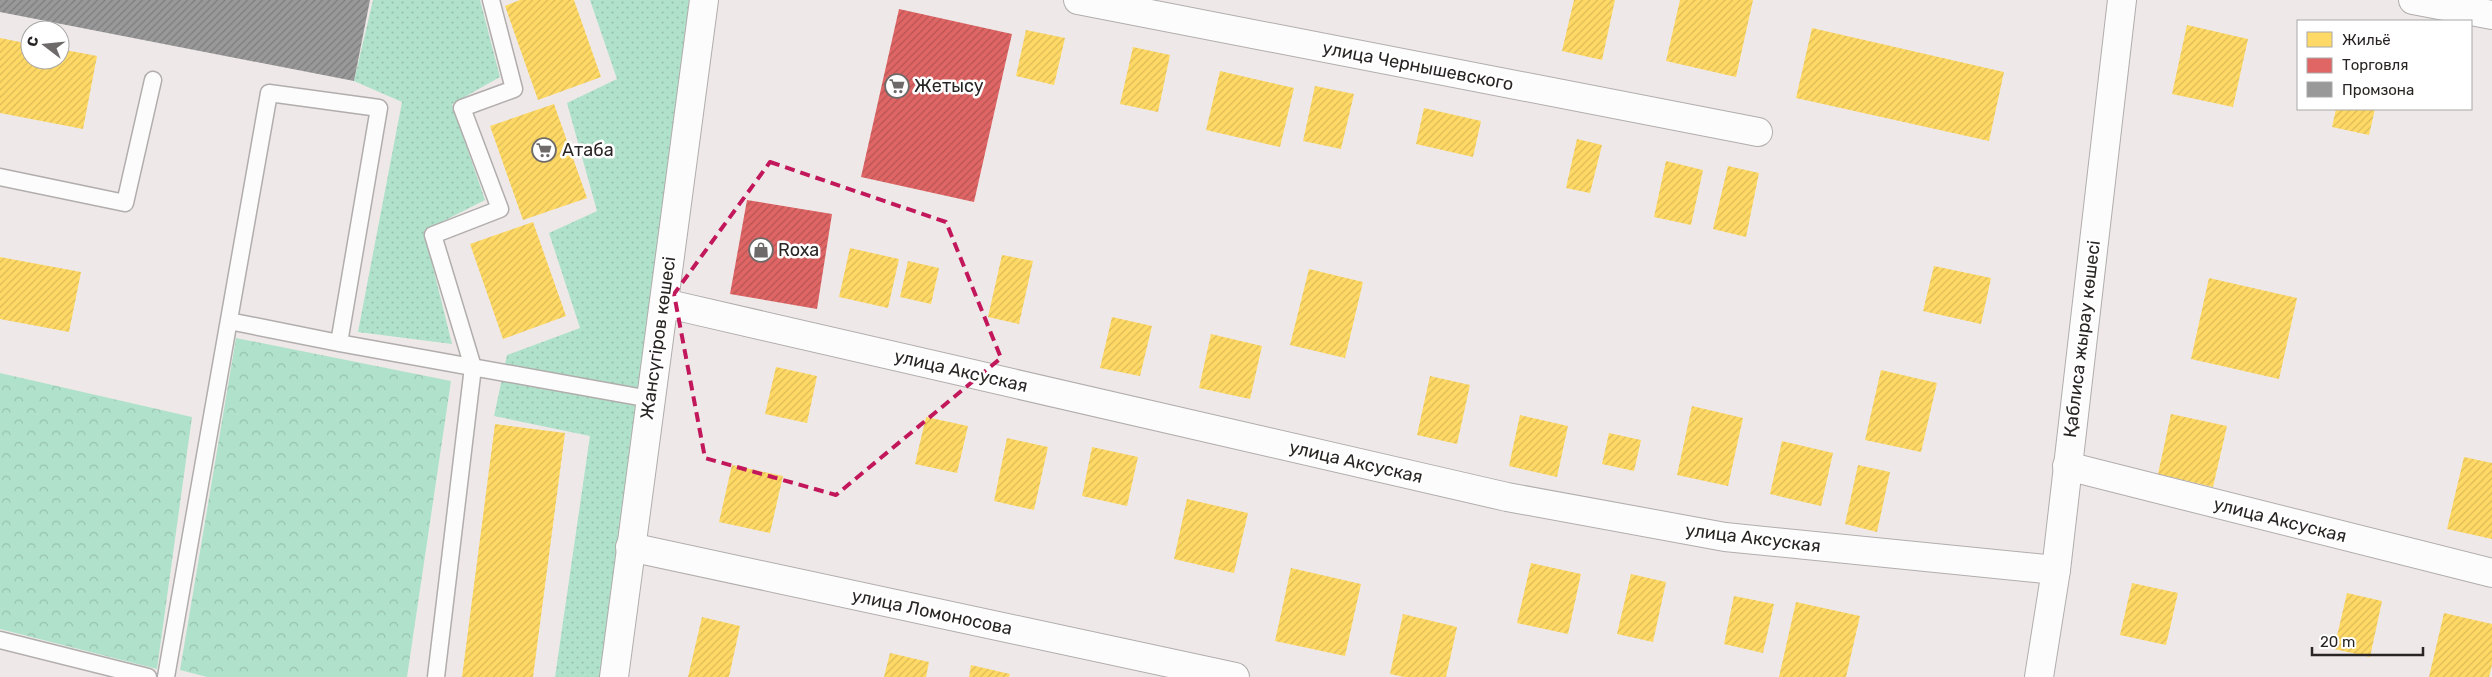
<svg xmlns="http://www.w3.org/2000/svg" width="2492" height="677" font-family="Rubik,sans-serif">
<style>
.grass{fill:url(#grass-dots)}
.park{fill:url(#park-crowns)}
.homes{fill:url(#homes-hatch)}
.shops{fill:url(#shops-hatch)}
.industry{fill:url(#industry-hatch)}
.lines{fill:none;stroke-linecap:round;stroke-linejoin:round}
.lane-casing{stroke:#b1adac;stroke-width:19}
.street-casing{stroke:#b1adac;stroke-width:30}
.secondary-casing{stroke:#b1adac;stroke-width:30}
.lane{stroke:#fcfcfc;stroke-width:16}
.street{stroke:#fcfcfc;stroke-width:28}
.secondary{stroke:#fcfcfc;stroke-width:28}
.marked{fill:none;stroke:#c2185b;stroke-width:4;stroke-dasharray:10 6;stroke-linejoin:round}
.labels{text-anchor:middle;dominant-baseline:central;stroke-width:5;stroke-linejoin:round;paint-order:stroke}
.street-label{font-size:18px;fill:#292524;stroke:#fff}
.poi-label{font-size:18px;fill:#292524;stroke:#fff;text-anchor:start}
</style>
<defs>
<pattern id="grass-dots" width="8" height="8" patternUnits="userSpaceOnUse" patternTransform="scale(1.25)"><rect width="8" height="8" fill="#b0e2cb"/><path d="M2 2h.1M6 6h.1" fill="none" stroke="#97c2ae" stroke-width="1.8" stroke-linecap="round"/></pattern>
<pattern id="park-crowns" width="20" height="18" patternUnits="userSpaceOnUse" patternTransform="scale(1.25)"><rect width="20" height="18" fill="#b0e2cb"/><path d="M2 6a3 3 0 1 1 6 0M12 15a3 3 0 1 1 6 0" fill="none" stroke="#97c2ae"/></pattern>
<pattern id="homes-hatch" width="6" height="6" patternUnits="userSpaceOnUse" patternTransform="scale(1.25)"><rect width="6" height="6" fill="#ffd966"/><path d="M-1 1l2-2M0 6l6-6M5 7l2-2" fill="none" stroke="#dbba58"/></pattern>
<pattern id="shops-hatch" width="6" height="6" patternUnits="userSpaceOnUse" patternTransform="scale(1.25)"><rect width="6" height="6" fill="#e06666"/><path d="M-1 1l2-2M0 6l6-6M5 7l2-2" fill="none" stroke="#b65454"/></pattern>
<pattern id="industry-hatch" width="6" height="6" patternUnits="userSpaceOnUse" patternTransform="scale(1.25)"><rect width="6" height="6" fill="#999"/><path d="M-1 1l2-2M0 6l6-6M5 7l2-2" fill="none" stroke="#7d7d7d"/></pattern>
</defs>
<rect width="100%" height="100%" fill="#eee9e8"/>
<path class="grass" d="M 373,0 L 480,0 L 500,77 L 452,104 L 485,200 L 424,231 L 452,344 L 358,332 L 402,102 L 354,81 Z
M 590,0 L 690,0 L 602,677 L 555,677 L 590,436 L 494,416 L 507,355 L 580,328 L 549,233 L 597,211 L 567,103 L 617,79 Z"/>
<path class="park" d="M 236,338 L 451,381 L 407,677 L 207,677 L 180,670 Z
M 0,373 L 192,417 L 157,669 L 0,629 Z"/>
<path class="homes" d="M 520,0 L 574,0 L 601,77 L 538,100 L 505,6 Z
M 1574,0 L 1615,0 L 1602,60 L 1562,51 Z
M 1680,0 L 1753,0 L 1736,77 L 1666,61 Z
M 2187,25 L 2248,39 L 2233,107 L 2172,94 Z
M 1812,28 L 2004,72 L 1989,141 L 1796,98 Z
M 1026,30 L 1065,38 L 1054,85 L 1016,76 Z
M 0,38 L 30,44 L 30,60 L 60,60 L 60,49 L 97,56 L 83,129 L 0,113 Z
M 1133,47 L 1170,55 L 1158,112 L 1120,104 Z
M 1220,71 L 1294,88 L 1280,147 L 1206,130 Z
M 1315,86 L 1354,94 L 1341,149 L 1303,141 Z
M 554,104 L 587,198 L 523,220 L 490,126 Z
M 1424,108 L 1481,121 L 1473,157 L 1416,144 Z
M 2336,109 L 2375,109 L 2369,135 L 2332,127 Z
M 1577,139 L 1602,145 L 1590,193 L 1566,188 Z
M 1666,161 L 1703,170 L 1691,225 L 1654,217 Z
M 1728,166 L 1759,173 L 1746,237 L 1713,229 Z
M 533,222 L 566,316 L 503,339 L 470,244 Z
M 850,248 L 899,259 L 888,308 L 839,297 Z
M 1002,255 L 1033,261 L 1019,324 L 988,317 Z
M 0,257 L 81,272 L 69,332 L 0,319 Z
M 908,261 L 939,268 L 931,304 L 900,297 Z
M 1934,266 L 1991,278 L 1981,324 L 1923,311 Z
M 1309,269 L 1363,282 L 1345,358 L 1290,345 Z
M 2209,278 L 2297,298 L 2279,379 L 2191,359 Z
M 1112,317 L 1152,326 L 1140,376 L 1100,368 Z
M 1211,334 L 1262,346 L 1250,399 L 1199,388 Z
M 776,367 L 817,376 L 807,423 L 765,414 Z
M 1881,370 L 1937,383 L 1921,452 L 1865,440 Z
M 1430,376 L 1470,385 L 1457,444 L 1417,435 Z
M 1692,406 L 1743,418 L 1728,486 L 1677,475 Z
M 2171,414 L 2227,426 L 2213,487 L 2158,474 Z
M 1520,415 L 1568,426 L 1557,477 L 1509,466 Z
M 926,417 L 968,426 L 957,473 L 915,464 Z
M 495,424 L 565,433 L 533,677 L 462,677 Z
M 1609,433 L 1641,440 L 1634,471 L 1602,464 Z
M 1007,438 L 1048,447 L 1034,510 L 994,501 Z
M 1782,441 L 1833,453 L 1821,506 L 1770,494 Z
M 1092,447 L 1138,457 L 1127,506 L 1082,496 Z
M 2464,457 L 2492,463 L 2492,539 L 2447,529 Z
M 732,465 L 783,476 L 770,533 L 719,522 Z
M 1858,465 L 1890,472 L 1877,532 L 1845,524 Z
M 1187,499 L 1248,513 L 1234,573 L 1174,559 Z
M 1531,563 L 1581,574 L 1568,634 L 1517,623 Z
M 1291,568 L 1361,584 L 1345,656 L 1275,641 Z
M 1631,574 L 1666,582 L 1653,642 L 1617,634 Z
M 2132,583 L 2178,593 L 2166,645 L 2120,635 Z
M 2347,593 L 2382,601 L 2370,657 L 2334,649 Z
M 1734,596 L 1774,604 L 1763,653 L 1724,644 Z
M 1796,602 L 1860,616 L 1846,677 L 1779,677 Z
M 2444,613 L 2492,624 L 2492,665 L 2489,677 L 2429,677 Z
M 1403,614 L 1457,627 L 1446,677 L 1404,677 L 1390,674 Z
M 702,617 L 740,626 L 729,677 L 688,677 Z
M 890,653 L 929,662 L 926,677 L 884,677 Z
M 971,665 L 1010,674 L 1009,677 L 969,677 Z"/>
<path class="shops" d="M 899,9 L 1012,34 L 974,202 L 861,177 Z
M 747,200 L 832,214 L 817,309 L 730,294 Z"/>
<path class="industry" d="M 0,0 L 370,0 L 354,81 L 0,12 Z"/>
<g class="lines">
<g class="lane-casing">
<path id="lane" d="M 0,177 L 125,203 L 153,80
M 229,321 L 339,343 L 650,399
M 0,640 L 148,677
M 166,677 L 269,93 L 379,108 L 339,343
M 436,677 L 473,367 L 433,235 L 500,209 L 462,108 L 514,89 L 491,0"/>
</g>
<g class="street-casing">
<path id="street" d="M 1078,0 L 1758,132
M 2413,0 L 2492,15
M 664,303 L 1507,497 L 1725,537 L 2056,570
M 2067,466 L 2492,573
M 630,547 L 1235,677"/>
</g>
<g class="secondary-casing">
<path id="secondary" d="M 614,677 L 704,0
M 2039,677 L 2056,570 L 2122,0"/>
</g>
<use href="#lane" class="lane"/>
<use href="#street" class="street"/>
<use href="#secondary" class="secondary"/>
</g>
<path class="marked" d="M 770,162 L 946,222 L 1001,358 L 836,495 L 705,458 L 674,294 Z"/>
<defs>
<g id="supermarket-ring" transform="scale(1.25)"><circle r="9.5" fill="#fff" stroke="#6e6a69" stroke-width="1.5"/><path d="M-6-5.5h2.5l.6 2H6L4.5 2H-2.5L-4.4-4H-6ZM-1.5 3.2a1.3 1.3 0 1 0 .1 0ZM3 3.2a1.3 1.3 0 1 0 .1 0Z" fill="#6e6a69"/></g>
<g id="shop-ring" transform="scale(1.25)"><circle r="9.5" fill="#fff" stroke="#6e6a69" stroke-width="1.5"/><path d="M-5-2.5h2.3a2.7 3.5 0 0 1 5.4 0H5L5.5 6h-11ZM-1.5-2.5h3a1.5 2.3 0 0 0-3 0Z" fill="#6e6a69"/></g>
</defs>
<g fill-rule="evenodd">
<use href="#supermarket-ring" x="897" y="86"/>
<use href="#supermarket-ring" x="544" y="150"/>
<use href="#shop-ring" x="761" y="250"/>
</g>
<g class="labels">
<g class="street-label">
<text transform="translate(1418 66) rotate(11)">улица Чернышевского</text>
<text transform="translate(658 338) rotate(-82)">Жансүгіров көшесі</text>
<text transform="translate(2082 339) rotate(-83)">Қаблиса жырау көшесі</text>
<text transform="translate(961 371) rotate(13)">улица Аксуская</text>
<text transform="translate(1356 462) rotate(13)">улица Аксуская</text>
<text transform="translate(2280 520) rotate(14)">улица Аксуская</text>
<text transform="translate(1753 538) rotate(7)">улица Аксуская</text>
<text transform="translate(932 612) rotate(12)">улица Ломоносова</text>
</g>
<g class="poi-label">
<text x="914" y="86">Жетысу</text>
<text x="562" y="150">Атаба</text>
<text x="778" y="250">Roxa</text>
</g>
</g>
<rect x="2297" y="20" width="175" height="90" fill="#ffffff" stroke="#a9a8a7"/>
<rect x="2307" y="32" width="25" height="15" fill="#ffd966" stroke="#a9a8a7"/>
<text x="2342" y="45" font-size="15" fill="#292524">Жильё</text>
<rect x="2307" y="58" width="25" height="15" fill="#e06666" stroke="#a9a8a7"/>
<text x="2342" y="70" font-size="15" fill="#292524">Торговля</text>
<rect x="2307" y="82" width="25" height="15" fill="#999999" stroke="#a9a8a7"/>
<text x="2342" y="95" font-size="15" fill="#292524">Промзона</text>
<g transform="translate(45 45) rotate(286)"><circle r="24" fill="#ffffff" stroke="#a9a8a7"/>
<path d="M0-4L9 19L0 12L-9 19Z" fill="#6e6a69"/>
<text y="-8" font-size="14" font-weight="bold" text-anchor="middle" fill="#292524">С</text>
</g>
<path d="M2312 647v8h111v-8" fill="none" stroke="#292524" stroke-width="2.5"/>
<text x="2320" y="647" font-size="15" fill="#292524" stroke="#ffffff" stroke-width="4" paint-order="stroke">20 m</text>
</svg>
